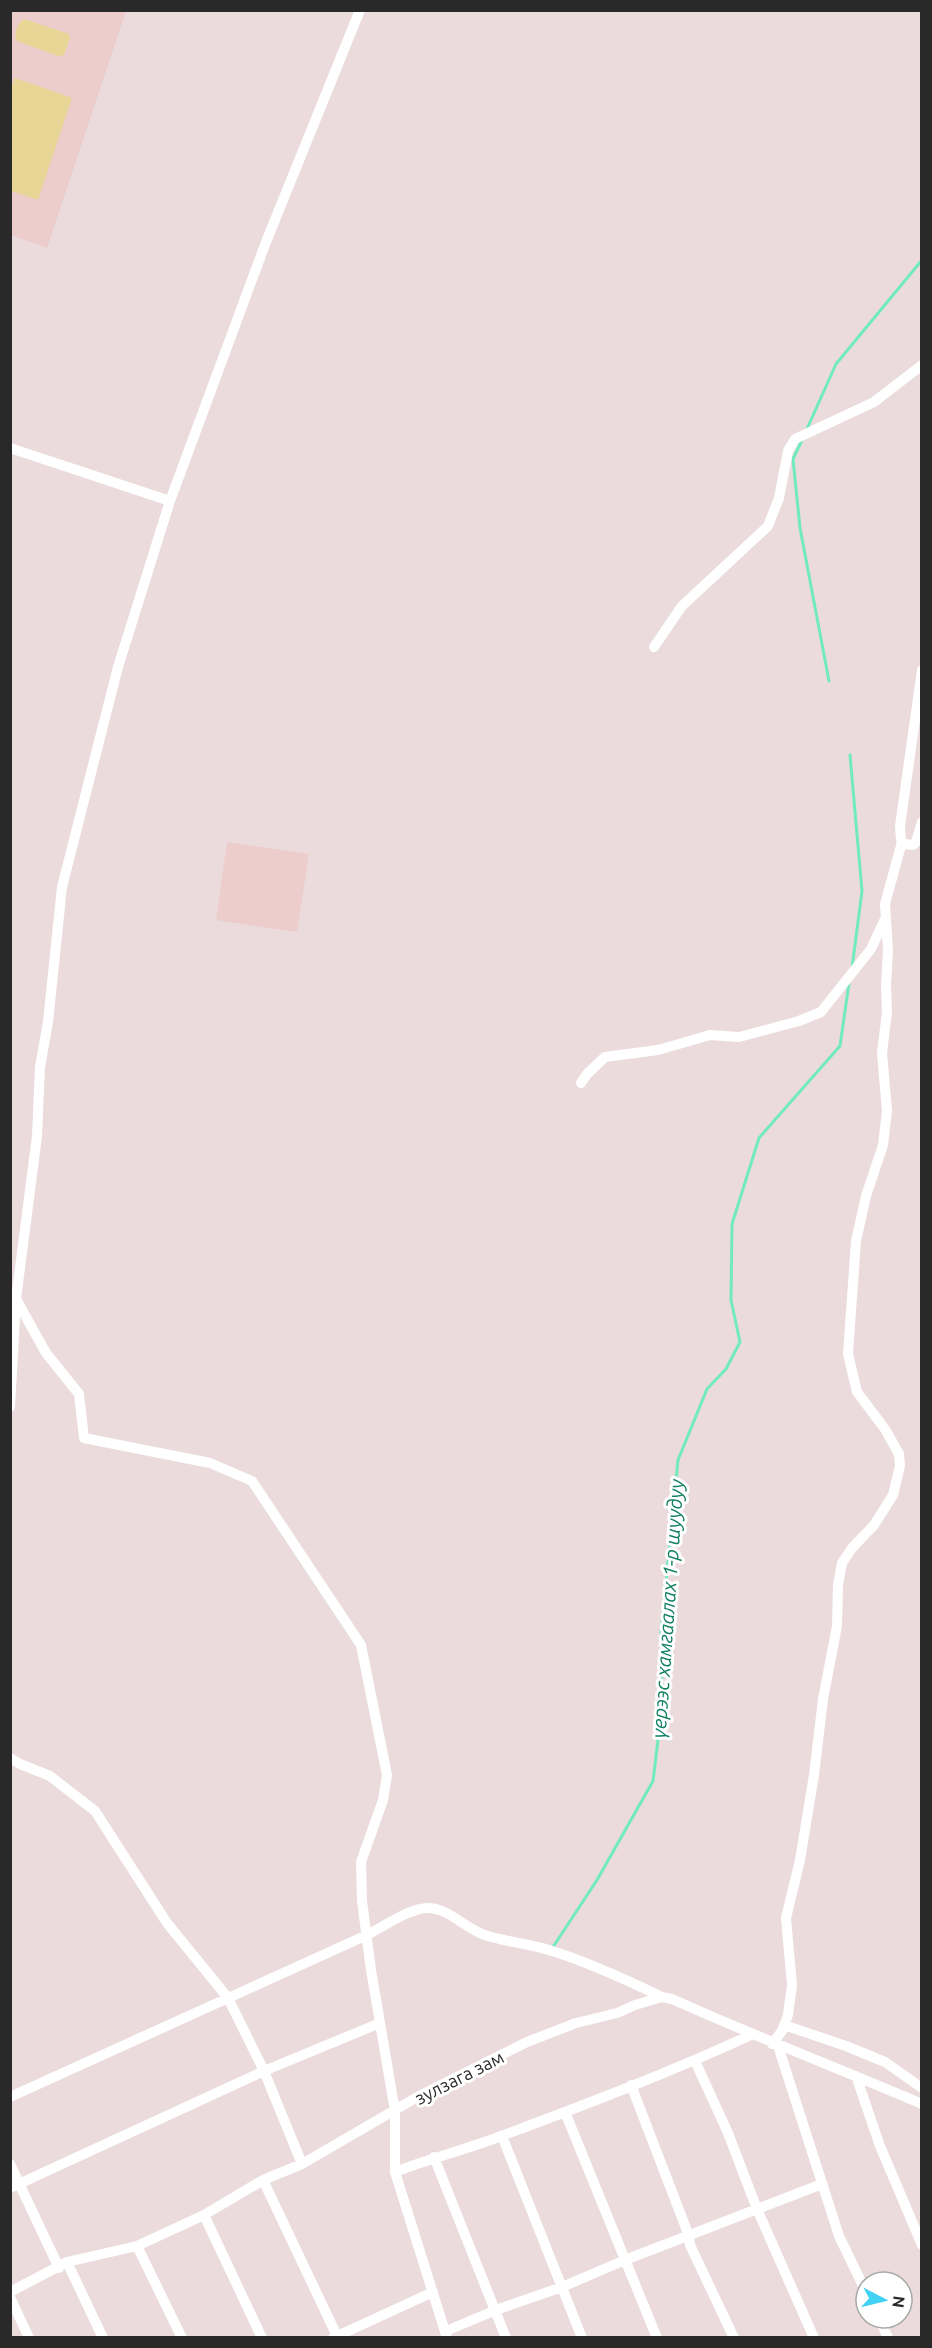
<svg xmlns="http://www.w3.org/2000/svg" width="932" height="2348" font-family="Ubuntu,sans-serif">
<style>
.education{fill:#eccdcb}
.pitch{fill:#e7d695}
.lines{fill:none;stroke-linecap:round;stroke-linejoin:round}
.stream{stroke:#71eabe;stroke-width:3}
.minor{stroke:#fff;stroke-width:10}
.labels{text-anchor:middle;dominant-baseline:central;stroke-width:6;stroke-linejoin:round;paint-order:stroke}
.street-label{font-size:18px;fill:#292929;stroke:#fff}
.water-label{font-size:20px;font-style:italic;fill:#128061;stroke:#fff}
</style>
<rect width="100%" height="100%" fill="#ebdbdc"/>
<path class="education" d="M 11,11 L 126,11 L 47,248 L 11,235 Z
M 227,842 L 309,854 L 297,932 L 216,920 Z"/>
<path class="pitch" d="M 24,19 L 69,34 L 70,38 L 64,55 L 58,56 L 17,41 C 13,35 18,22 24,19 Z
M 15,78 L 72,98 L 38,200 L 11,191 L 10,90 Z"/>
<g class="lines">
<path class="stream" d="M 806,431 L 836,364 L 922,260
M 802,440 L 793,459 L 800,528 L 829,681
M 850,755 L 862,891 L 852,968
M 553,1947 L 597,1880 L 653,1781 L 662,1707 L 661,1632 L 678,1460 L 707,1389 L 726,1369 L 740,1342 L 731,1300 L 732,1224 L 759,1138 L 840,1046 L 849,983"/>
<path class="minor" d="M 10,448 L 170,501 L 266,242 L 360,10
M 654,647 L 682,606 L 768,526 L 779,498 L 788,451 L 795,439 L 874,402 L 922,365
M 922,670 L 900,826 L 901,840 L 904,844 L 913,845 L 916,842 L 922,822
M 581,1083 L 587,1074 L 605,1057 L 658,1050 L 710,1035 L 739,1037 L 799,1021 L 821,1012 L 871,949 L 885,919
M 16,1299 L 46,1353 L 79,1394 L 84,1438 L 210,1463 L 252,1481 L 361,1645 L 387,1775 L 383,1800 L 361,1862 L 362,1901 L 371,1970 L 395,2111 L 395,2172 L 447,2338
M 10,1407 L 16,1299 L 37,1136 L 40,1067 L 48,1022 L 62,887 L 118,667 L 170,501
M 10,1758 L 20,1764 L 50,1776 L 95,1811 L 167,1923 L 228,1998 L 264,2071 L 302,2164
M 784,2025 L 846,2046 L 885,2062 L 922,2088
M 772,2044 L 782,2031 L 788,2015 L 792,1985 L 786,1918 L 800,1860 L 814,1775 L 823,1699 L 837,1626 L 838,1585 L 842,1563 L 852,1548 L 874,1525 L 893,1495 L 900,1466 L 899,1454 L 885,1429 L 857,1392 L 848,1354 L 856,1241 L 866,1196 L 883,1145 L 887,1111 L 882,1053 L 887,1012 L 886,985 L 888,951 L 885,904 L 902,842
M 778,2046 L 839,2236 L 866,2292
M 695,2061 L 728,2133 L 757,2209 L 814,2338
M 856,2076 L 880,2146 L 922,2245
M 631,2085 L 689,2236 L 690,2245 L 734,2338
M 10,2097 L 367,1935 C 383,1927 411,1907 429,1908 C 449,1909 464,1927 482,1934 C 504,1942 527,1943 549,1950 C 588,1962 625,1979 662,1997
M 565,2112 L 657,2338
M 502,2136 L 582,2338
M 434,2157 L 506,2338
M 10,2164 L 59,2268
M 395,2172 C 431,2158 468,2149 504,2135 C 587,2104 671,2072 751,2035
M 263,2180 L 338,2338
M 10,2188 L 264,2071 L 380,2023
M 204,2215 L 262,2338
M 137,2246 L 182,2338
M 67,2262 L 103,2338
M 10,2292 L 67,2262 L 137,2246 L 204,2215 L 263,2180 L 302,2164 L 419,2096 L 527,2042 L 576,2023 L 617,2013 L 635,2005 L 662,1997 L 672,1999 C 754,2036 838,2068 922,2104
M 10,2297 L 29,2338
M 879,2318 L 888,2338
M 446,2331 L 496,2310 L 562,2287 L 625,2260 L 822,2184
M 333,2338 L 433,2292"/>
</g>
<g class="labels">
<g class="street-label">
<text transform="translate(459 2077) rotate(-27)">зулзага зам</text>
</g>
<g class="water-label">
<text transform="translate(667 1609) rotate(-86)">үерээс хамгаалах 1-р шуудуу</text>
</g>
</g>
<rect width="932" height="2348" fill="none" stroke="#292929" stroke-width="24"/>
<g transform="translate(884 2300) rotate(97)"><circle r="28" fill="#ffffff" stroke="#a9a9a9" stroke-width="1.5"/>
<path d="M0-4.5L10 22L0 15L-10 22Z" fill="#40d1f3"/>
<text y="-9" font-size="16" font-weight="bold" text-anchor="middle" fill="#292929">N</text>
</g>
</svg>
